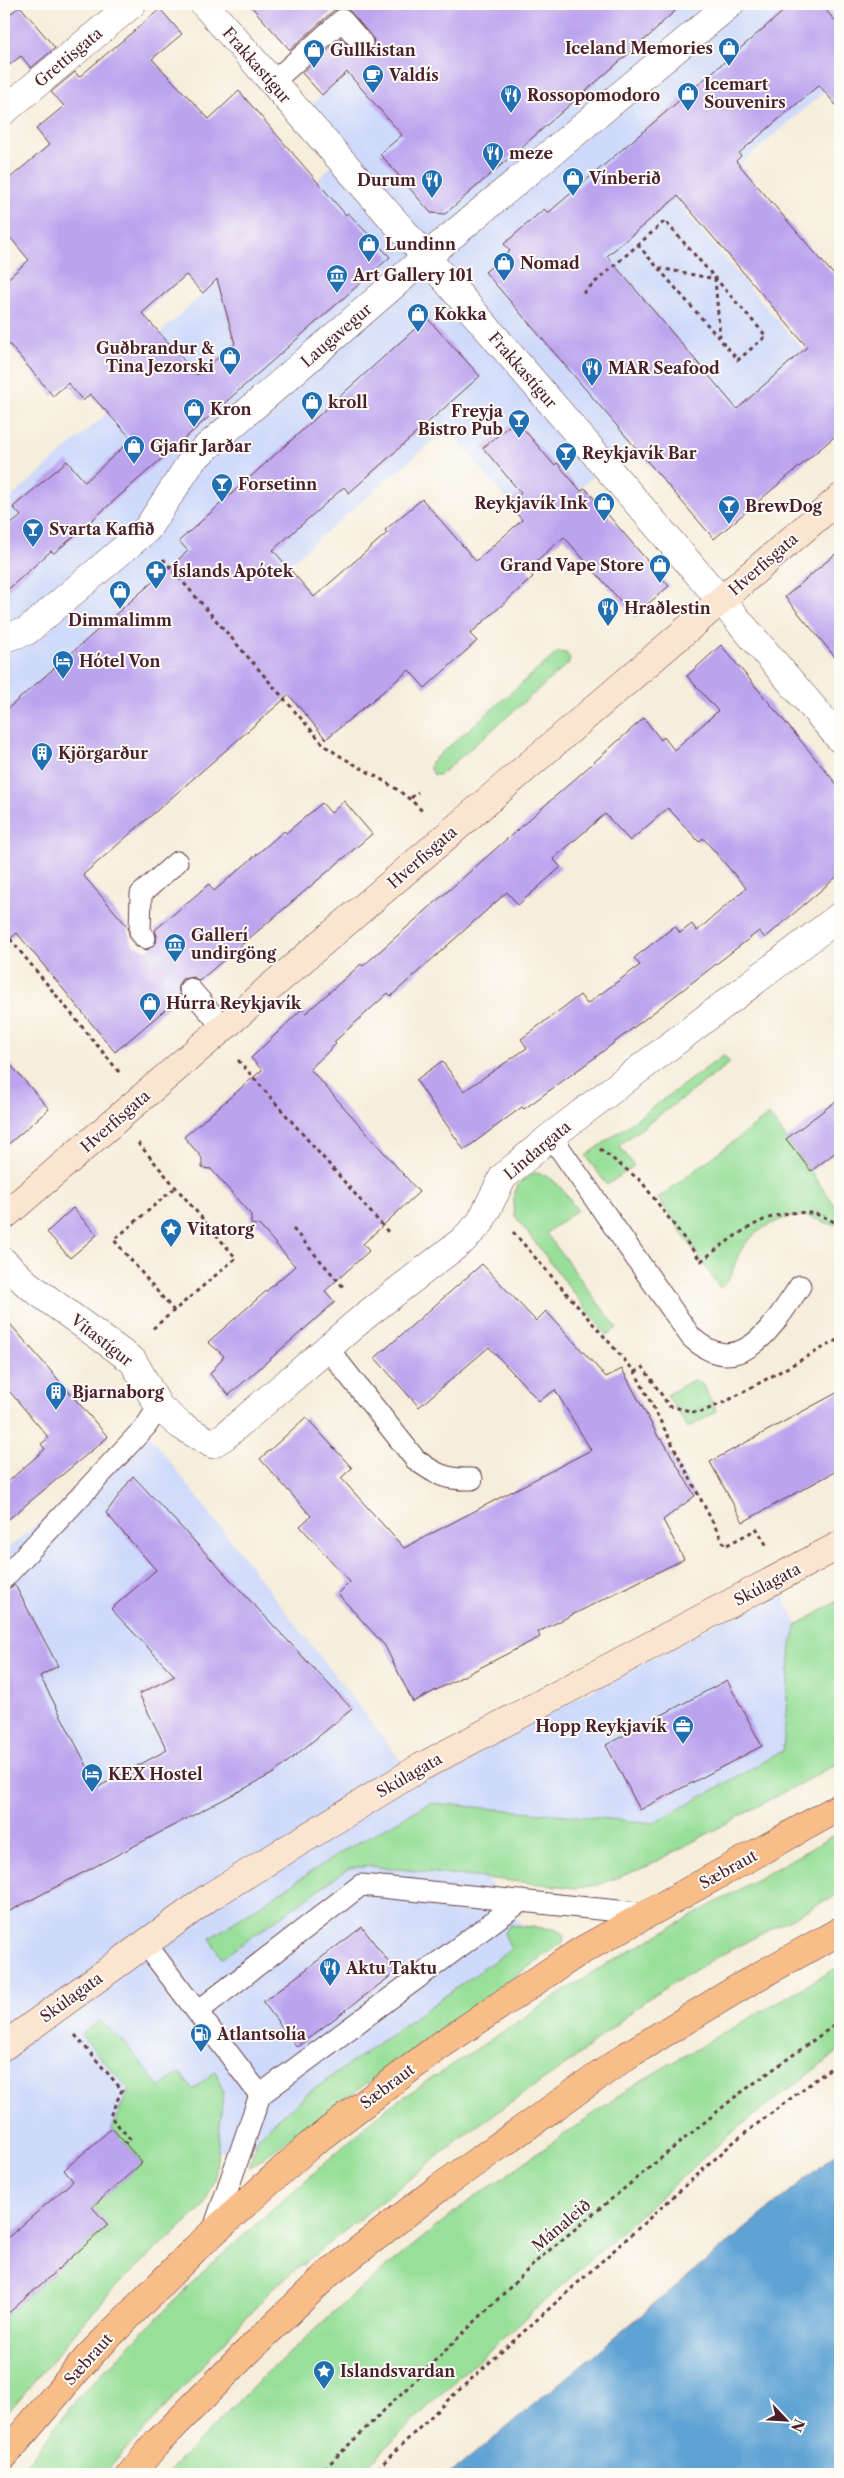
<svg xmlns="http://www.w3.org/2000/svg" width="844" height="2478" font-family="'Libre Caslon Text',serif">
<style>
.built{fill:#cfdafa}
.green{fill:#98df99;stroke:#717f62}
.water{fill:#5fa3d4;stroke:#546180}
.building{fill:#bca3ee;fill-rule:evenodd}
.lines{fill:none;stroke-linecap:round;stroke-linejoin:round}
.lane-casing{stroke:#643e45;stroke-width:23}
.street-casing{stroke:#643e45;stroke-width:29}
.secondary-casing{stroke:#643e45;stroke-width:29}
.primary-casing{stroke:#643e45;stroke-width:29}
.path{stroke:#643e45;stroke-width:3;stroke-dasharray:4 4;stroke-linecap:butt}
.lane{stroke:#fff;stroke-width:21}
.street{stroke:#fff;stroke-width:28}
.secondary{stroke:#fce5d0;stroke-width:28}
.primary{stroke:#f8bd89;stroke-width:28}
.labels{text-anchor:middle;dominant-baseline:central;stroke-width:4;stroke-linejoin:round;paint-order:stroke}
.poi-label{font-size:16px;font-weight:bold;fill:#4a1f2b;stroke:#fdfcf7;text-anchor:start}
.street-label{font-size:16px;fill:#4a1f2b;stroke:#fdfcf7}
</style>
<rect width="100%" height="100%" fill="#fdfcf7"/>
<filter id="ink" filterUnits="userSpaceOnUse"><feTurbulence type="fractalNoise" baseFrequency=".02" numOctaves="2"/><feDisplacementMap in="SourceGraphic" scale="10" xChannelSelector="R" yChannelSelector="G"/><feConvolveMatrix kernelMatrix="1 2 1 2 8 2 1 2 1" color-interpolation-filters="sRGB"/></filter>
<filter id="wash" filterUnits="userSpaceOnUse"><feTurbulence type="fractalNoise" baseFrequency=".0096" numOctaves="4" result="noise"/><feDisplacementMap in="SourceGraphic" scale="20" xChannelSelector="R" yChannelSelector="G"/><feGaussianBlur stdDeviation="1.12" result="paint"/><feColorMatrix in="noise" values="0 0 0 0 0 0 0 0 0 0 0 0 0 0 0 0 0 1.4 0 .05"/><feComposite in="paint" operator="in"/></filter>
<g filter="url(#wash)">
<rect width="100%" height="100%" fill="#f6edda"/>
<path class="built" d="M 516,4 L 840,4 L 840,78 L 685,212 L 803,350 L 659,476 L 631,443 L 632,441 L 532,531 L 448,428 L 211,630 L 276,706 L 4,944 L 4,504 L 140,384 L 160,333 L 247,253 L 335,162 L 297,118 L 344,75 L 340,71 L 356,57 L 374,5 L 432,72 Z
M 147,1432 L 418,1783 L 780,1589 L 797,1625 L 791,1645 L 783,1751 L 654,1823 L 430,1803 L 534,1941 L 244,2153 L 208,2149 L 4,2335 L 4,1552 Z"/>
<path class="green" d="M 558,652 L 566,653 L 570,658 L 569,663 L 440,775 L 434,775 L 430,769 L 431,762 Z
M 724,1055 L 730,1063 L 619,1145 L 634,1166 L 607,1185 L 586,1156 Z
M 769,1115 L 840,1212 L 840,1221 L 834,1225 C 826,1223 817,1219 808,1217 C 782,1213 748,1232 738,1256 C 731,1271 734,1277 720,1288 L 658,1198 Z
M 535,1173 C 556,1175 565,1194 577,1210 L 546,1233 L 617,1328 L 606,1335 L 515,1216 C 512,1194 513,1183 535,1173 Z
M 693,1380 L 701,1382 L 717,1411 L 688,1428 L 667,1395 Z
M 840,1600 L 840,1762 L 648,1866 L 598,1885 L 577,1888 L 370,1866 L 349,1868 L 222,1958 L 210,1938 L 343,1851 L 430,1803 L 654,1823 L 783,1751 L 791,1645 L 797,1625 Z
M 840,1832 L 840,1893 L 717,1957 L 646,2000 L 570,2062 L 468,2132 L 273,2288 L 104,2474 L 19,2474 L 80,2395 L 204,2271 L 384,2110 L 593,1972 Z
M 509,1925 L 555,1929 L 564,1935 L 563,1942 L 249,2168 L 256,2141 L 268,2127 L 310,2092 L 511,1949 L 504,1933 Z
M 840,1966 L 840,2050 L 731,2133 L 442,2393 L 359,2474 L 166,2474 L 265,2375 L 350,2297 L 457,2210 L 637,2083 Z
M 100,2021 L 126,2044 L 160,2087 L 180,2073 L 193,2090 L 215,2071 L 223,2091 L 215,2179 L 204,2206 L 111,2291 L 4,2417 L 4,2317 L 107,2226 L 92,2207 L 142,2163 L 112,2128 L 129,2089 L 81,2035 Z"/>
<path class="water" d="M 840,2150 L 840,2474 L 450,2474 Z"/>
<g id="blocks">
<path class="building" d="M 249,4 L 683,4 L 657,27 L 658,28 L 445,214 L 431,213 L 380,154 L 402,135 L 347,72 L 322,95 L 302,73 L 341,38 L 358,55 L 364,55 L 371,52 L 374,40 L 351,12 L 346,8 L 334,10 L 290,50 Z
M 792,4 L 821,4 L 840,27 L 840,110 L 819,85 L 739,153 L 741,156 L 736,161 L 840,282 L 840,432 L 714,539 L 485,272 L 510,251 L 504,244 L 544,209 L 548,213 ZM 678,196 L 807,347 L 737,409 L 607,256 Z
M 20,6 L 55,48 L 31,68 L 21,56 L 4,69 L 4,19 Z
M 160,9 L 182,34 L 152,59 L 209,119 L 239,91 L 346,215 L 348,213 L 390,257 L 65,544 L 54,553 L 51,551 L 4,593 L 4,530 L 21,516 L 13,507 L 67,461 L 85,482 L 132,439 L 90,394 L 83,401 L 68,383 L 53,396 L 4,338 L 4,282 L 29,260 L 4,230 L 4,183 L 49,145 L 36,129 L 64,106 L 51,92 L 75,72 L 79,77 ZM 186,275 L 203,293 L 217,279 L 235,344 L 197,375 L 142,313 Z
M 427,318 L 480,376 L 349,493 L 344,487 L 273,550 L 314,597 L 387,533 L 385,530 L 422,499 L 476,561 L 522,520 L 509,504 L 521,493 L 483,448 L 516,420 L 554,465 L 557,463 L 581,491 L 585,488 L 669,586 L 634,616 L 564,537 L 527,569 L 533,577 L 470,634 L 477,641 L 425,688 L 409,670 L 326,739 L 289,695 L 83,875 L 128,927 L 130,939 L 135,946 L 147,950 L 156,943 L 157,936 L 155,930 L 209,884 L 214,891 L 284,831 L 286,833 L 322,803 L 331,813 L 344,801 L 372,834 L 199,981 L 194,977 L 182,979 L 178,985 L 180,997 L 115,1052 L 17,933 L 4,944 L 4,712 L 188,551 L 179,541 Z
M 840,550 L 840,663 L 785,597 Z
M 721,645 L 840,788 L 840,874 L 765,938 L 759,931 L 593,1059 L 524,1109 L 522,1107 L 464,1150 L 416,1080 L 442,1061 L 464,1091 L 527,1048 L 521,1039 L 580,995 L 587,1004 L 640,965 L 634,958 L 675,926 L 680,933 L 692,924 L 697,931 L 746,888 L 703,838 L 699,842 L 668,808 L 630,841 L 605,814 L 553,859 L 561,867 L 518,905 L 507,892 L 391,996 L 388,993 L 334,1042 L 336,1044 L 310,1069 L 419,1192 L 363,1244 L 369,1251 L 325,1291 L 335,1302 L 229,1395 L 210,1374 L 224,1356 L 208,1342 L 295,1266 L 260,1226 L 251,1224 L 251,1215 L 211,1169 L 202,1168 L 202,1158 L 184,1137 L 262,1070 L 251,1058 L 302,1009 L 306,1013 L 361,964 L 363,966 L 644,718 L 661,740 L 664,737 L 674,750 L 718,711 L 687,676 Z
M 4,1057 L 49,1109 L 4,1148 Z
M 840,1098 L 840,1149 L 811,1171 L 786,1139 Z
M 73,1208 L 97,1235 L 70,1258 L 47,1232 Z
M 482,1264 L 536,1321 L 546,1311 L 606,1377 L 622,1369 L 660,1440 L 662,1439 L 695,1496 L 663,1520 L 684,1559 L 538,1632 L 540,1637 L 413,1702 L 385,1646 L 338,1594 L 350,1582 L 300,1526 L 311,1516 L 260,1459 L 306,1417 L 352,1468 L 341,1478 L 404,1548 L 591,1450 L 555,1390 L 539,1401 L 489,1347 L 419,1407 L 375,1358 Z
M 4,1317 L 108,1437 L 4,1523 L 4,1485 L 45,1449 L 41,1444 L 49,1438 L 4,1385 Z
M 840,1391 L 840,1469 L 743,1522 L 710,1462 Z
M 133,1476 L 352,1709 L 274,1773 L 4,1914 L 4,1590 L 15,1585 L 58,1666 L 40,1676 L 98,1787 L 167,1750 L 139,1694 L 175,1676 L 111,1609 L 156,1570 L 106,1513 Z
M 727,1680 L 762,1746 L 640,1810 L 606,1745 Z
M 362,1927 L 396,1972 L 297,2047 L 263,2002 Z
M 112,2128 L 142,2163 L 92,2207 L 108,2225 L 4,2317 L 4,2241 L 73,2181 L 64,2170 Z"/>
</g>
</g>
<g filter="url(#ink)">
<use href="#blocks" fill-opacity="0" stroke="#643e45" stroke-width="1"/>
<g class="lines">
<g class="lane-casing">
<path id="lane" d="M 273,82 L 342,20 L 362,43
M 145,938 L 140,932 L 141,894 L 177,862
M 190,989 L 223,1027
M 549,1138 L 560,1149 L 691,1337 C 741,1383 774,1324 800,1286
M 328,1349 L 415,1459 C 436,1475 447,1480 472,1479
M 4,1578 L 146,1426 L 159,1407
M 145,1943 L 260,2095 L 521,1901
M 197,2012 L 361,1885 L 648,1914
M 212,2234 L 260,2095"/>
</g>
<g class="street-casing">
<path id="street" d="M 204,4 L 426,257 L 840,739
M 4,111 L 132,4
M 4,638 L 27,631 L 147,529 L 193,459 L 426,257 L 730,4
M 4,1262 L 27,1284 L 133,1361 L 159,1407 L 180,1425 L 212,1444 L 225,1436 L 366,1315 L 462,1241 L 480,1223 L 503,1177 L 549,1138 L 840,916"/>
</g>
<g class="secondary-casing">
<path id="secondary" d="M 4,1216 L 840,498
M 4,2046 L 211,1896 L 421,1767 L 840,1545"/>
</g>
<g class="primary-casing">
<path id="primary" d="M 4,2456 L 89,2356 L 195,2249 L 310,2145 L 438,2047 L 579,1952 L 840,1807
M 131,2474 L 155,2445 L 243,2356 L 328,2274 L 439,2188 L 628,2055 L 755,1978 L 840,1931"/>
</g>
<path class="path" d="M 659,268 L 715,279 L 720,337
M 583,293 L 665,221 L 766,336 L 738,360 L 638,245
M 163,559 L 325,746 C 357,769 396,782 423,812
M 411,798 L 418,792
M 10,939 L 120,1073
M 238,1060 L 389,1233
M 138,1143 L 236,1258 L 150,1331
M 600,1149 L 641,1181 L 701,1261 C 735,1236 770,1205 815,1214 C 824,1216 832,1221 840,1225
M 293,1229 L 345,1289
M 513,1232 L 635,1372 L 725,1546 L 757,1529 L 767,1546
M 174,1311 L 114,1240 L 176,1187
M 635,1372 L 643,1367 L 669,1406 L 699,1413 L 727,1401 L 837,1340 L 840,1336
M 75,2035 L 122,2090 L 110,2116 L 130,2139 L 125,2143
M 319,2474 L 540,2258 L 735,2097 L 840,2021
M 372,2474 L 448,2400 L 736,2140 L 840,2061"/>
<use href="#lane" class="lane"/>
<use href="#street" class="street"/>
<use href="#secondary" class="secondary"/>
<use href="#primary" class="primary"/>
</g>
</g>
<defs>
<g id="shop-pin" transform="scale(1.125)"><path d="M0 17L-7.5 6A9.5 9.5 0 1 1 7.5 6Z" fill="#1f6fb2" stroke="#fdfcf7"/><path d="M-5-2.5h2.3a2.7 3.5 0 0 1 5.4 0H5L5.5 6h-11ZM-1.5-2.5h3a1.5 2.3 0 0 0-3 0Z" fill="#fff"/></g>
<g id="cafe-pin" transform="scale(1.125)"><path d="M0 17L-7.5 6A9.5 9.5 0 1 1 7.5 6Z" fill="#1f6fb2" stroke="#fdfcf7"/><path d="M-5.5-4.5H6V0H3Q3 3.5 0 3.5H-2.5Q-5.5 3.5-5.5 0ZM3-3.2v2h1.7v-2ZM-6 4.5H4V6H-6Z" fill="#fff"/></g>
<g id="restaurant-pin" transform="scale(1.125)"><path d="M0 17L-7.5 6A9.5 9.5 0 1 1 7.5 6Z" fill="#1f6fb2" stroke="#fdfcf7"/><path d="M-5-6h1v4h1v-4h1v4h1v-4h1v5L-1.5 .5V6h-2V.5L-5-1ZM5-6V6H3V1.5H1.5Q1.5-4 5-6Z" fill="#fff"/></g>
<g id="museum-pin" transform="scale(1.125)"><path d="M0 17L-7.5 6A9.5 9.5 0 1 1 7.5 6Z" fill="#1f6fb2" stroke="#fdfcf7"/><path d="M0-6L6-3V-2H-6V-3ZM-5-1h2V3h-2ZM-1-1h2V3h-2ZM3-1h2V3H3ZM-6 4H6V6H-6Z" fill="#fff"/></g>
<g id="bar-pin" transform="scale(1.125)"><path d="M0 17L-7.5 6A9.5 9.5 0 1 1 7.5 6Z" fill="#1f6fb2" stroke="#fdfcf7"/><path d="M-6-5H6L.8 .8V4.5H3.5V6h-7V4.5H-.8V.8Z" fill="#fff"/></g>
<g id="pharmacy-pin" transform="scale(1.125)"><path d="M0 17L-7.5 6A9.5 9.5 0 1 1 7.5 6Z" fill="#1f6fb2" stroke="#fdfcf7"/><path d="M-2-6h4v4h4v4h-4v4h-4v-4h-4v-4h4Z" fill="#fff"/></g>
<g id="hotel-pin" transform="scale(1.125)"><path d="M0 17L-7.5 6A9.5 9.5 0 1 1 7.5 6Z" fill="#1f6fb2" stroke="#fdfcf7"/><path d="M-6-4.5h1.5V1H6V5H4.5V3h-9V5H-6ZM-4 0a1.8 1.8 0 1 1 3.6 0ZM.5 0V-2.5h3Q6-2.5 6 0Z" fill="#fff"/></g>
<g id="building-pin" transform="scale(1.125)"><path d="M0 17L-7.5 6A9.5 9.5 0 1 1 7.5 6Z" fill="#1f6fb2" stroke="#fdfcf7"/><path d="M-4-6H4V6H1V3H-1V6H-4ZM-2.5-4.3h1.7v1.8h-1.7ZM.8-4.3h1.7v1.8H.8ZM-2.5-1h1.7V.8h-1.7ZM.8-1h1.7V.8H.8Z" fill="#fff"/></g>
<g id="sight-pin" transform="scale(1.125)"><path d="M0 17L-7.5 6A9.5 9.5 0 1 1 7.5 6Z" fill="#1f6fb2" stroke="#fdfcf7"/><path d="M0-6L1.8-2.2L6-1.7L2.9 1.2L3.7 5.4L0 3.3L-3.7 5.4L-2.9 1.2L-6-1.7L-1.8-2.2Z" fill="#fff"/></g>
<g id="office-pin" transform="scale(1.125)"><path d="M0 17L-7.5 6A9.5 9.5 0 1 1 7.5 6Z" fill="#1f6fb2" stroke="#fdfcf7"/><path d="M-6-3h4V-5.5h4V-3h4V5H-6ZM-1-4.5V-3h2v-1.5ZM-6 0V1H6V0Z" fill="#fff"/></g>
<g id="fuel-pin" transform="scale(1.125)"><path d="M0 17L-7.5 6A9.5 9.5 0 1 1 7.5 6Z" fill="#1f6fb2" stroke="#fdfcf7"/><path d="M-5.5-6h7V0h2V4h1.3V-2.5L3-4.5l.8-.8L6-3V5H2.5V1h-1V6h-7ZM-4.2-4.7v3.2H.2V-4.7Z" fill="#fff"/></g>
</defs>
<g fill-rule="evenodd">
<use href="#shop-pin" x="729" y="48"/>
<use href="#shop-pin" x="314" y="50"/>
<use href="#cafe-pin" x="373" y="75"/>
<use href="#shop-pin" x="688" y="93"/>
<use href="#restaurant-pin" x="511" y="95"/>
<use href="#restaurant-pin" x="493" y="153"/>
<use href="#shop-pin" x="573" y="178"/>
<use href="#restaurant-pin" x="432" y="180"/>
<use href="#shop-pin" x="369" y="244"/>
<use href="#shop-pin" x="504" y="263"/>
<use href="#museum-pin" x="337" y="275"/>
<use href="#shop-pin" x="418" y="314"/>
<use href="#shop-pin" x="230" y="357"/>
<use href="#restaurant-pin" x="592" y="368"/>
<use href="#shop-pin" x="312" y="402"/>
<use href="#shop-pin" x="194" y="409"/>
<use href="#bar-pin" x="519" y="420"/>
<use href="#shop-pin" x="134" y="446"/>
<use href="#bar-pin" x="566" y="453"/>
<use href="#bar-pin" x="222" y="484"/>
<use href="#shop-pin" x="604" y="503"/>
<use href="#bar-pin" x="729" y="506"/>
<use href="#bar-pin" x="33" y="529"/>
<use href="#shop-pin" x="660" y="565"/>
<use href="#pharmacy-pin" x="156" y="571"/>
<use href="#shop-pin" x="120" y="591"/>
<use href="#restaurant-pin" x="608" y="608"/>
<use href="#hotel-pin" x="63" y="661"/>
<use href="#building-pin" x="42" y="753"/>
<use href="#museum-pin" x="175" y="944"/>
<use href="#shop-pin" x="150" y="1003"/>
<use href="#sight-pin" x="171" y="1229"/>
<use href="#building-pin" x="56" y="1392"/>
<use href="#office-pin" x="683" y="1726"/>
<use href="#hotel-pin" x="92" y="1774"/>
<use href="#restaurant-pin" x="330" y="1968"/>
<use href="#fuel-pin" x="201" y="2034"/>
<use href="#sight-pin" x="324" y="2371"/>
</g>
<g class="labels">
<g class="poi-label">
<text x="713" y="48" text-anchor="end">Iceland Memories</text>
<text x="330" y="50">Gullkistan</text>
<text x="389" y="75">Valdís</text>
<text x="704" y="84">Icemart<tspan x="704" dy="18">Souvenirs</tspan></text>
<text x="527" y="95">Rossopomodoro</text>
<text x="509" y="153">meze</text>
<text x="589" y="178">Vínberið</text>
<text x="416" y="180" text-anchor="end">Durum</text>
<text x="385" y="244">Lundinn</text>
<text x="520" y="263">Nomad</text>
<text x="353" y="275">Art Gallery 101</text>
<text x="434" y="314">Kokka</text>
<text x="214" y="348" text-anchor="end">Guðbrandur &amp;<tspan x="214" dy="18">Tina Jezorski</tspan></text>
<text x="608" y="368">MAR Seafood</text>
<text x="328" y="402">kroll</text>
<text x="210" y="409">Kron</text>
<text x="503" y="411" text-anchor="end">Freyja<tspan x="503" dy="18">Bistro Pub</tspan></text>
<text x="150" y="446">Gjafir Jarðar</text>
<text x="582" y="453">Reykjavík Bar</text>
<text x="238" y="484">Forsetinn</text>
<text x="588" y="503" text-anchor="end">Reykjavík Ink</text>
<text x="745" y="506">BrewDog</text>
<text x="49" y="529">Svarta Kaffið</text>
<text x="644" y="565" text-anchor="end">Grand Vape Store</text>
<text x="172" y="571">Íslands Apótek</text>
<text x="624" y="608">Hraðlestin</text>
<text x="120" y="620" text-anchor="middle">Dimmalimm</text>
<text x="79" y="661">Hótel Von</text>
<text x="58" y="753">Kjörgarður</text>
<text x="191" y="935">Gallerí<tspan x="191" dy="18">undirgöng</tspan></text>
<text x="166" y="1003">Húrra Reykjavík</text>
<text x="187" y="1229">Vitatorg</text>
<text x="72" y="1392">Bjarnaborg</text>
<text x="667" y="1726" text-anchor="end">Hopp Reykjavík</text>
<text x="108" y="1774">KEX Hostel</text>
<text x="346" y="1968">Aktu Taktu</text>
<text x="217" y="2034">Atlantsolía</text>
<text x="340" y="2371">Islandsvardan</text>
</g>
<g class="street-label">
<text transform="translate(68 57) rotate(-40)">Grettisgata</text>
<text transform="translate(257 65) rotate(49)">Frakkastígur</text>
<text transform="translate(336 335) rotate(-41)">Laugavegur</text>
<text transform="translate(523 370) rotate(49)">Frakkastígur</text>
<text transform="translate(763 564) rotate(-41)">Hverfisgata</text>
<text transform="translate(422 857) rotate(-41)">Hverfisgata</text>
<text transform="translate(115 1121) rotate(-41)">Hverfisgata</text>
<text transform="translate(537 1150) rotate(-40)">Lindargata</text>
<text transform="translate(102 1340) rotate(38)">Vitastígur</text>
<text transform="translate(767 1584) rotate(-28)">Skúlagata</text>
<text transform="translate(409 1775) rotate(-30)">Skúlagata</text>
<text transform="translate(728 1869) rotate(-29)">Sæbraut</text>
<text transform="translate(71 1997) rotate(-36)">Skúlagata</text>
<text transform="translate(387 2086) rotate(-37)">Sæbraut</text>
<text transform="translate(561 2225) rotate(-40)">Mánaleið</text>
<text transform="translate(88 2359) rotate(-48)">Sæbraut</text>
</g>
</g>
<rect width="844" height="2478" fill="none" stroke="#fdfcf7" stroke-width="20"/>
<g transform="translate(786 2420) rotate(115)" stroke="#fdfcf7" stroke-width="4" paint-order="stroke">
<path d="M0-4L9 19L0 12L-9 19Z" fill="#4a1f2b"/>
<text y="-8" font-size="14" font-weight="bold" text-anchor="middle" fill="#4a1f2b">N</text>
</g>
</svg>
